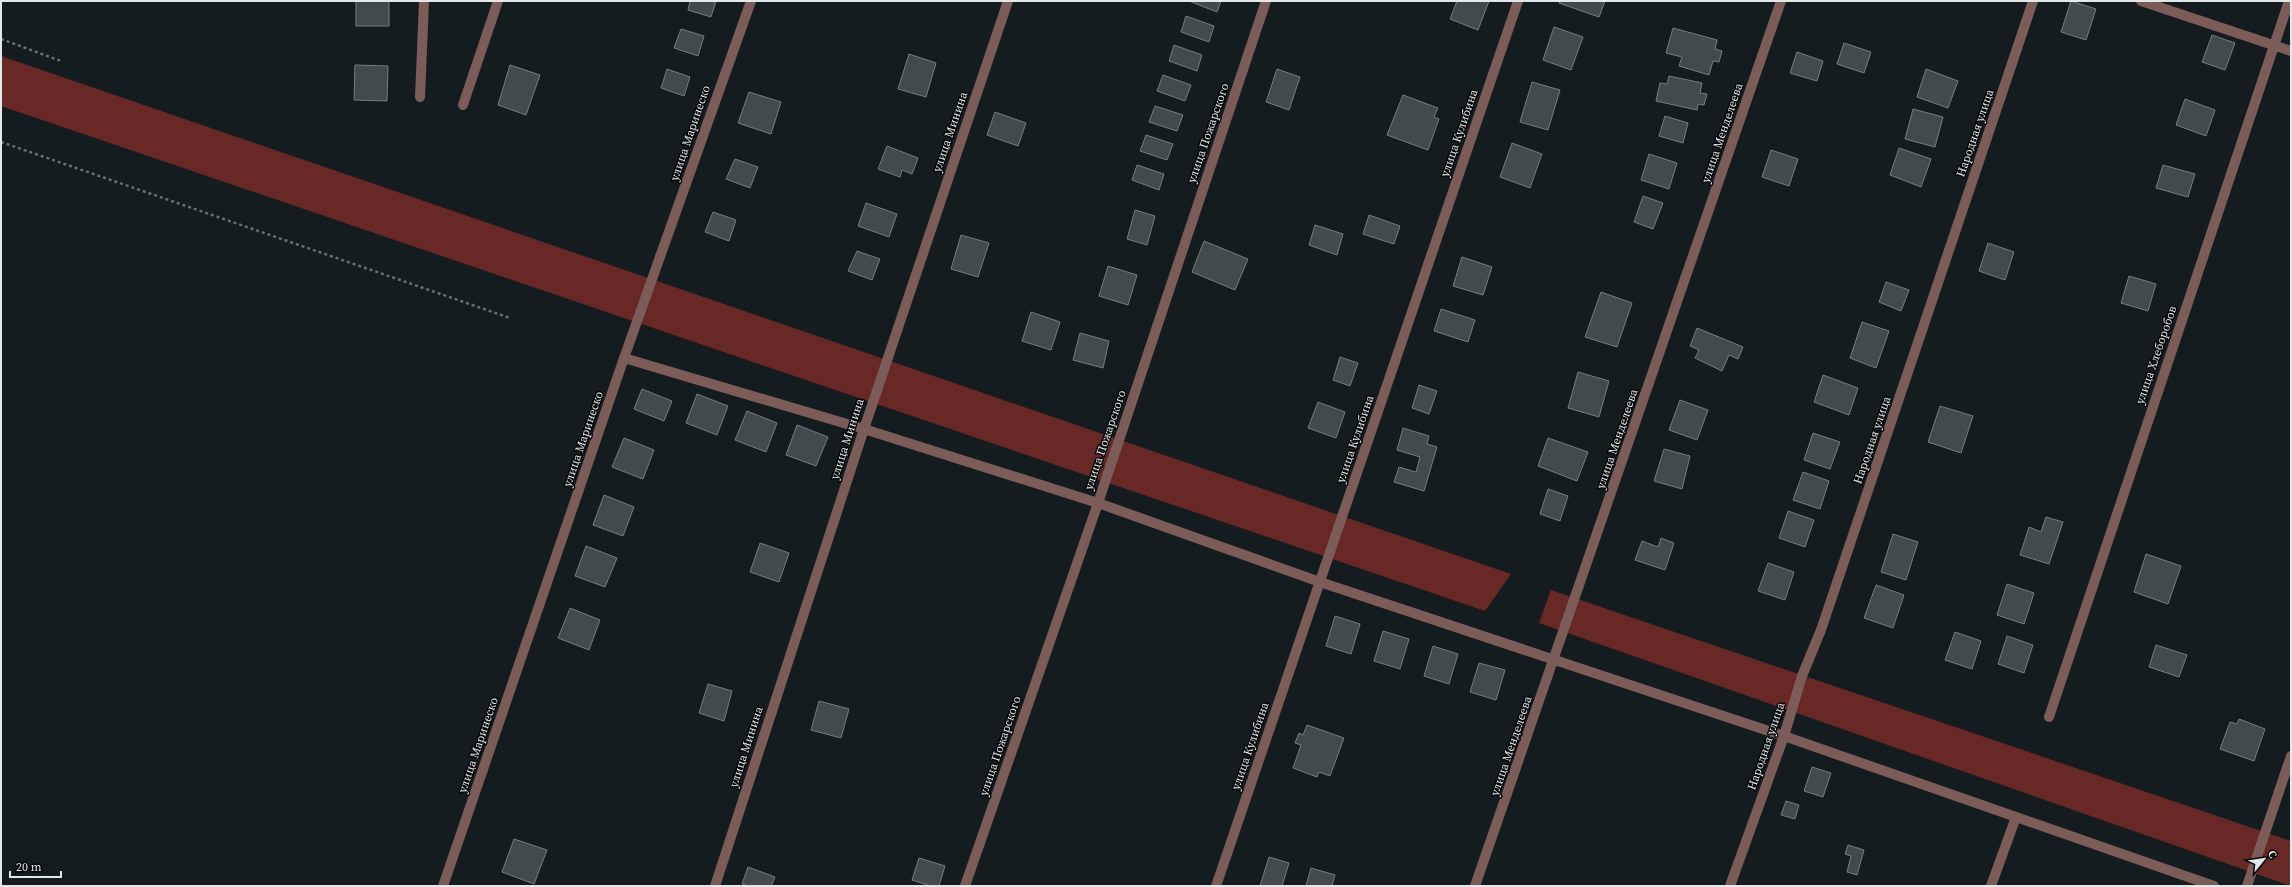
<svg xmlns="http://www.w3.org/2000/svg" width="2292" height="887" font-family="'Source Serif 4',serif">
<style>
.forest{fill:#682825}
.building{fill:#424a4e;stroke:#747d81}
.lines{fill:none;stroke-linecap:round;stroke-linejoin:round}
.path{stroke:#686f71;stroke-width:2.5;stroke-dasharray:3 3;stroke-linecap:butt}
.street{stroke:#7b5c59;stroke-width:10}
.labels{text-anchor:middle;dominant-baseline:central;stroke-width:3;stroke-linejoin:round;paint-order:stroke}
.street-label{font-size:12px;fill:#e3e8ea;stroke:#040607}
</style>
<rect width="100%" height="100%" fill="#151c1f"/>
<path class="forest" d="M 1,56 L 1511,574 L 1485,611 L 1,106 Z
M 1551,590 L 2291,841 L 2291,886 L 1539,623 Z"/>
<path class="building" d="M 356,1 L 389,1 L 389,26 L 356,26 Z
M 690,1 L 716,1 L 711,17 L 688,10 Z
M 1189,1 L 1221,1 L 1217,12 Z
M 1457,1 L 1489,1 L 1478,30 L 1450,19 Z
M 1560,1 L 1605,1 L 1599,17 L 1559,3 Z
M 2071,1 L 2096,9 L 2086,40 L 2061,32 Z
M 1186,16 L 1214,26 L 1209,42 L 1181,32 Z
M 1554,27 L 1583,37 L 1571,70 L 1543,60 Z
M 1673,28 L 1717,40 L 1715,49 L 1722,51 L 1719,62 L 1713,61 L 1709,75 L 1679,66 L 1682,57 L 1666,53 Z
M 681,29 L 704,36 L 698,56 L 674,48 Z
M 2212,35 L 2235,43 L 2225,70 L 2202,62 Z
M 1844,43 L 1871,52 L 1864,73 L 1837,64 Z
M 1174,45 L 1202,55 L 1197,71 L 1169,61 Z
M 1797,52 L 1823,61 L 1817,81 L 1790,73 Z
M 909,54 L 936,63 L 926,97 L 898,89 Z
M 355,65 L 388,66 L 387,101 L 354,100 Z
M 510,65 L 540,75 L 526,115 L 498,105 Z
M 667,69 L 690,77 L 684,96 L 661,88 Z
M 1277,69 L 1300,77 L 1289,110 L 1266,102 Z
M 1926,69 L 1958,81 L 1948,108 L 1917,97 Z
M 1163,75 L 1191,85 L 1185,101 L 1157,91 Z
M 1669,76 L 1702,83 L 1700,93 L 1707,94 L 1704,105 L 1698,104 L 1697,110 L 1656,101 L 1660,83 L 1667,84 Z
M 1532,82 L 1560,90 L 1548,130 L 1520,122 Z
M 749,92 L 781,102 L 771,134 L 738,123 Z
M 1403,95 L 1438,108 L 1434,117 L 1439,119 L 1428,150 L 1387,135 Z
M 2185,99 L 2215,110 L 2206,136 L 2176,125 Z
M 1155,106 L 1183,115 L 1177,131 L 1149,122 Z
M 1913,109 L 1943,117 L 1935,147 L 1905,139 Z
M 995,112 L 1026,123 L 1018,146 L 987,135 Z
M 1665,116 L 1688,123 L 1683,143 L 1659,136 Z
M 1146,135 L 1173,144 L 1167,160 L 1140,151 Z
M 1512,143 L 1542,154 L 1530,188 L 1500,177 Z
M 887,146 L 918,158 L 912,174 L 902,170 L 900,177 L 878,169 Z
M 1899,148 L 1931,159 L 1921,187 L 1890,175 Z
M 1771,150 L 1798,159 L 1789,186 L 1762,177 Z
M 1649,154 L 1677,163 L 1669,189 L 1641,180 Z
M 735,159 L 758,167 L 750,188 L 726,179 Z
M 1137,165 L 1164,174 L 1159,190 L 1132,180 Z
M 2163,165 L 2195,174 L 2188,197 L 2156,188 Z
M 1643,196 L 1663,203 L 1653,229 L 1634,222 Z
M 866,203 L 897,214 L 889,237 L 858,226 Z
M 1135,210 L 1155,216 L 1147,245 L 1127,239 Z
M 713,212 L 736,220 L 729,241 L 705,232 Z
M 1369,215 L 1400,226 L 1394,244 L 1363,234 Z
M 1315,225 L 1343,234 L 1337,255 L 1309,245 Z
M 961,235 L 989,243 L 978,277 L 951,269 Z
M 1204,241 L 1248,259 L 1235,290 L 1192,272 Z
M 1988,243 L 2014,252 L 2005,280 L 1979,271 Z
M 857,251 L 880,259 L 872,280 L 848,271 Z
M 1462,257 L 1492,267 L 1483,295 L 1453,286 Z
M 1108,266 L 1137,275 L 1128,305 L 1099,296 Z
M 2129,276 L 2156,284 L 2148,311 L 2121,303 Z
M 1886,282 L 1909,290 L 1901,311 L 1879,302 Z
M 1601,292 L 1632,303 L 1617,347 L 1585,337 Z
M 1441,309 L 1475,320 L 1468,342 L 1434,331 Z
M 1031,312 L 1060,322 L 1051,350 L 1022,341 Z
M 1862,322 L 1889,331 L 1876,368 L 1850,358 Z
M 1697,328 L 1743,347 L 1738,359 L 1729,355 L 1722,371 L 1695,358 L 1699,350 L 1690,346 Z
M 1080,333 L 1109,341 L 1103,368 L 1073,360 Z
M 1340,357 L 1358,363 L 1350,386 L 1333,380 Z
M 1578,372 L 1609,381 L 1599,417 L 1568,408 Z
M 1823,375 L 1858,388 L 1849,415 L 1814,402 Z
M 1419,385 L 1437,391 L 1429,414 L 1412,408 Z
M 642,389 L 672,401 L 664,421 L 634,409 Z
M 697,394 L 728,406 L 717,435 L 686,423 Z
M 1680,400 L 1708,410 L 1697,440 L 1669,430 Z
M 1318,402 L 1345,412 L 1336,438 L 1308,428 Z
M 1940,406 L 1973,416 L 1961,453 L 1928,442 Z
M 747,411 L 777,423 L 766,452 L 735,440 Z
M 797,425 L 828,437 L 816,466 L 786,455 Z
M 1403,428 L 1429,436 L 1427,444 L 1437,447 L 1424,491 L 1394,482 L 1399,467 L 1416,472 L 1420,457 L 1397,450 Z
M 1813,433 L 1840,442 L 1830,469 L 1804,460 Z
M 624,438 L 654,450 L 643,479 L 612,467 Z
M 1548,438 L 1588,452 L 1577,481 L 1538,466 Z
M 1664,449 L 1690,456 L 1682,489 L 1654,481 Z
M 1803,472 L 1829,481 L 1820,509 L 1793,500 Z
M 1548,489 L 1568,496 L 1560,521 L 1540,514 Z
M 604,495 L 634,507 L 623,536 L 593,525 Z
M 1788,511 L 1814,520 L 1805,547 L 1779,538 Z
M 2046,517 L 2063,522 L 2049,564 L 2020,555 L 2029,527 L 2041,532 Z
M 1893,534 L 1918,542 L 1906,580 L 1881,572 Z
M 1661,538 L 1674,543 L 1665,570 L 1635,560 L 1642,541 L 1658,547 Z
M 760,543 L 789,553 L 779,582 L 750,572 Z
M 586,546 L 617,558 L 605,587 L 575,576 Z
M 2146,554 L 2181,566 L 2168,604 L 2134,592 Z
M 1768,563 L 1794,572 L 1785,600 L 1758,591 Z
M 2007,584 L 2034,593 L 2024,624 L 1997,615 Z
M 1876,585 L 1904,595 L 1893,628 L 1864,618 Z
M 570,608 L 600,620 L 589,650 L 558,638 Z
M 1335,616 L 1360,624 L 1351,654 L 1326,646 Z
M 1383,631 L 1409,639 L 1400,669 L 1374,661 Z
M 1955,632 L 1981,641 L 1972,669 L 1945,660 Z
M 2007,636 L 2033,645 L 2024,673 L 1998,664 Z
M 2156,645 L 2187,655 L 2179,677 L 2149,667 Z
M 1433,646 L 1458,654 L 1449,684 L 1424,676 Z
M 1479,663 L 1505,670 L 1496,700 L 1470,692 Z
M 708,684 L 732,691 L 724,721 L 699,713 Z
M 819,701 L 849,709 L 841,738 L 811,730 Z
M 2239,719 L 2265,729 L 2254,761 L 2220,749 L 2230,722 L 2237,724 Z
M 1307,725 L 1344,738 L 1330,776 L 1319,772 L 1317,777 L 1293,768 L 1301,745 L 1295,743 L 1299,733 L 1303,735 Z
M 1812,767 L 1831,773 L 1823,797 L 1804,791 Z
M 1786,801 L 1799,805 L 1795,819 L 1781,815 Z
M 514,839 L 547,850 L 534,884 L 502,872 Z
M 1848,845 L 1864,850 L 1857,875 L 1847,872 L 1851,856 L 1845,854 Z
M 1269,857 L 1289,863 L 1282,886 L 1260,886 Z
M 919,858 L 945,866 L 939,886 L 931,886 L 912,880 Z
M 748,867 L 775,877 L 771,886 L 749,886 L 742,884 Z
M 1311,868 L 1335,875 L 1332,886 L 1306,886 Z"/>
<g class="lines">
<path class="path" d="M 1,39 L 61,61
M 1,142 L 510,318"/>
<path class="street" d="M 2141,1 L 2291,51
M 420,97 L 424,1
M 463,105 L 498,1
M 624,358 L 864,429 L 1098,503 L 1320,582 L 1784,736 L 2214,886
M 2049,717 L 2289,1
M 443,886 L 624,358 L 751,1
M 715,886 L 864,429 L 1008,1
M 965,886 L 1098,503 L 1266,1
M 1216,886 L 1518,1
M 1475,886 L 1781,1
M 1730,886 L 1784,736 L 1802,676 L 1821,630 L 2033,1
M 1991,886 L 2016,817
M 2247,886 L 2291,756"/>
</g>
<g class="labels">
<g class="street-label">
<text transform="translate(950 132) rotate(-71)">улица Минина</text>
<text transform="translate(690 133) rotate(-71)">улица Маринеско</text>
<text transform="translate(1208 133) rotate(-71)">улица Пожарского</text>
<text transform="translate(1459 133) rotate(-71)">улица Кулибина</text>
<text transform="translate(1722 133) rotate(-71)">улица Менделеева</text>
<text transform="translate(1975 133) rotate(-71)">Народная улица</text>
<text transform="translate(2156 355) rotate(-71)">улица Хлеборобов</text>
<text transform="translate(583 439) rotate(-71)">улица Маринеско</text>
<text transform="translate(847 439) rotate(-72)">улица Минина</text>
<text transform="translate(1355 439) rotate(-71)">улица Кулибина</text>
<text transform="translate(1617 439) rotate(-71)">улица Менделеева</text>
<text transform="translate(1105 440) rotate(-71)">улица Пожарского</text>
<text transform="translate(1872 440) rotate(-71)">Народная улица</text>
<text transform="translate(478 745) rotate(-71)">улица Маринеско</text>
<text transform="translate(1000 746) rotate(-71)">улица Пожарского</text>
<text transform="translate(1250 746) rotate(-71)">улица Кулибина</text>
<text transform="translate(1511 746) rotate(-71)">улица Менделеева</text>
<text transform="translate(1766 746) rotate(-71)">Народная улица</text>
<text transform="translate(746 747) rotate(-72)">улица Минина</text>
</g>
</g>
<rect width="2292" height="887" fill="none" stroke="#e3e8ea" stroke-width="4"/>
<g transform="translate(2264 859) rotate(60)" stroke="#040607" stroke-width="3" paint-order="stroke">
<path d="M0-3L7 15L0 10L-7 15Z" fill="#e3e8ea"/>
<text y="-6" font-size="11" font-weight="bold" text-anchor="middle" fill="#e3e8ea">С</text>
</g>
<path d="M10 871v6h51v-6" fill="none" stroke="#e3e8ea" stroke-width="2"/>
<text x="16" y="871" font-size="12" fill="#e3e8ea" stroke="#040607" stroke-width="3" paint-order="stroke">20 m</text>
</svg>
